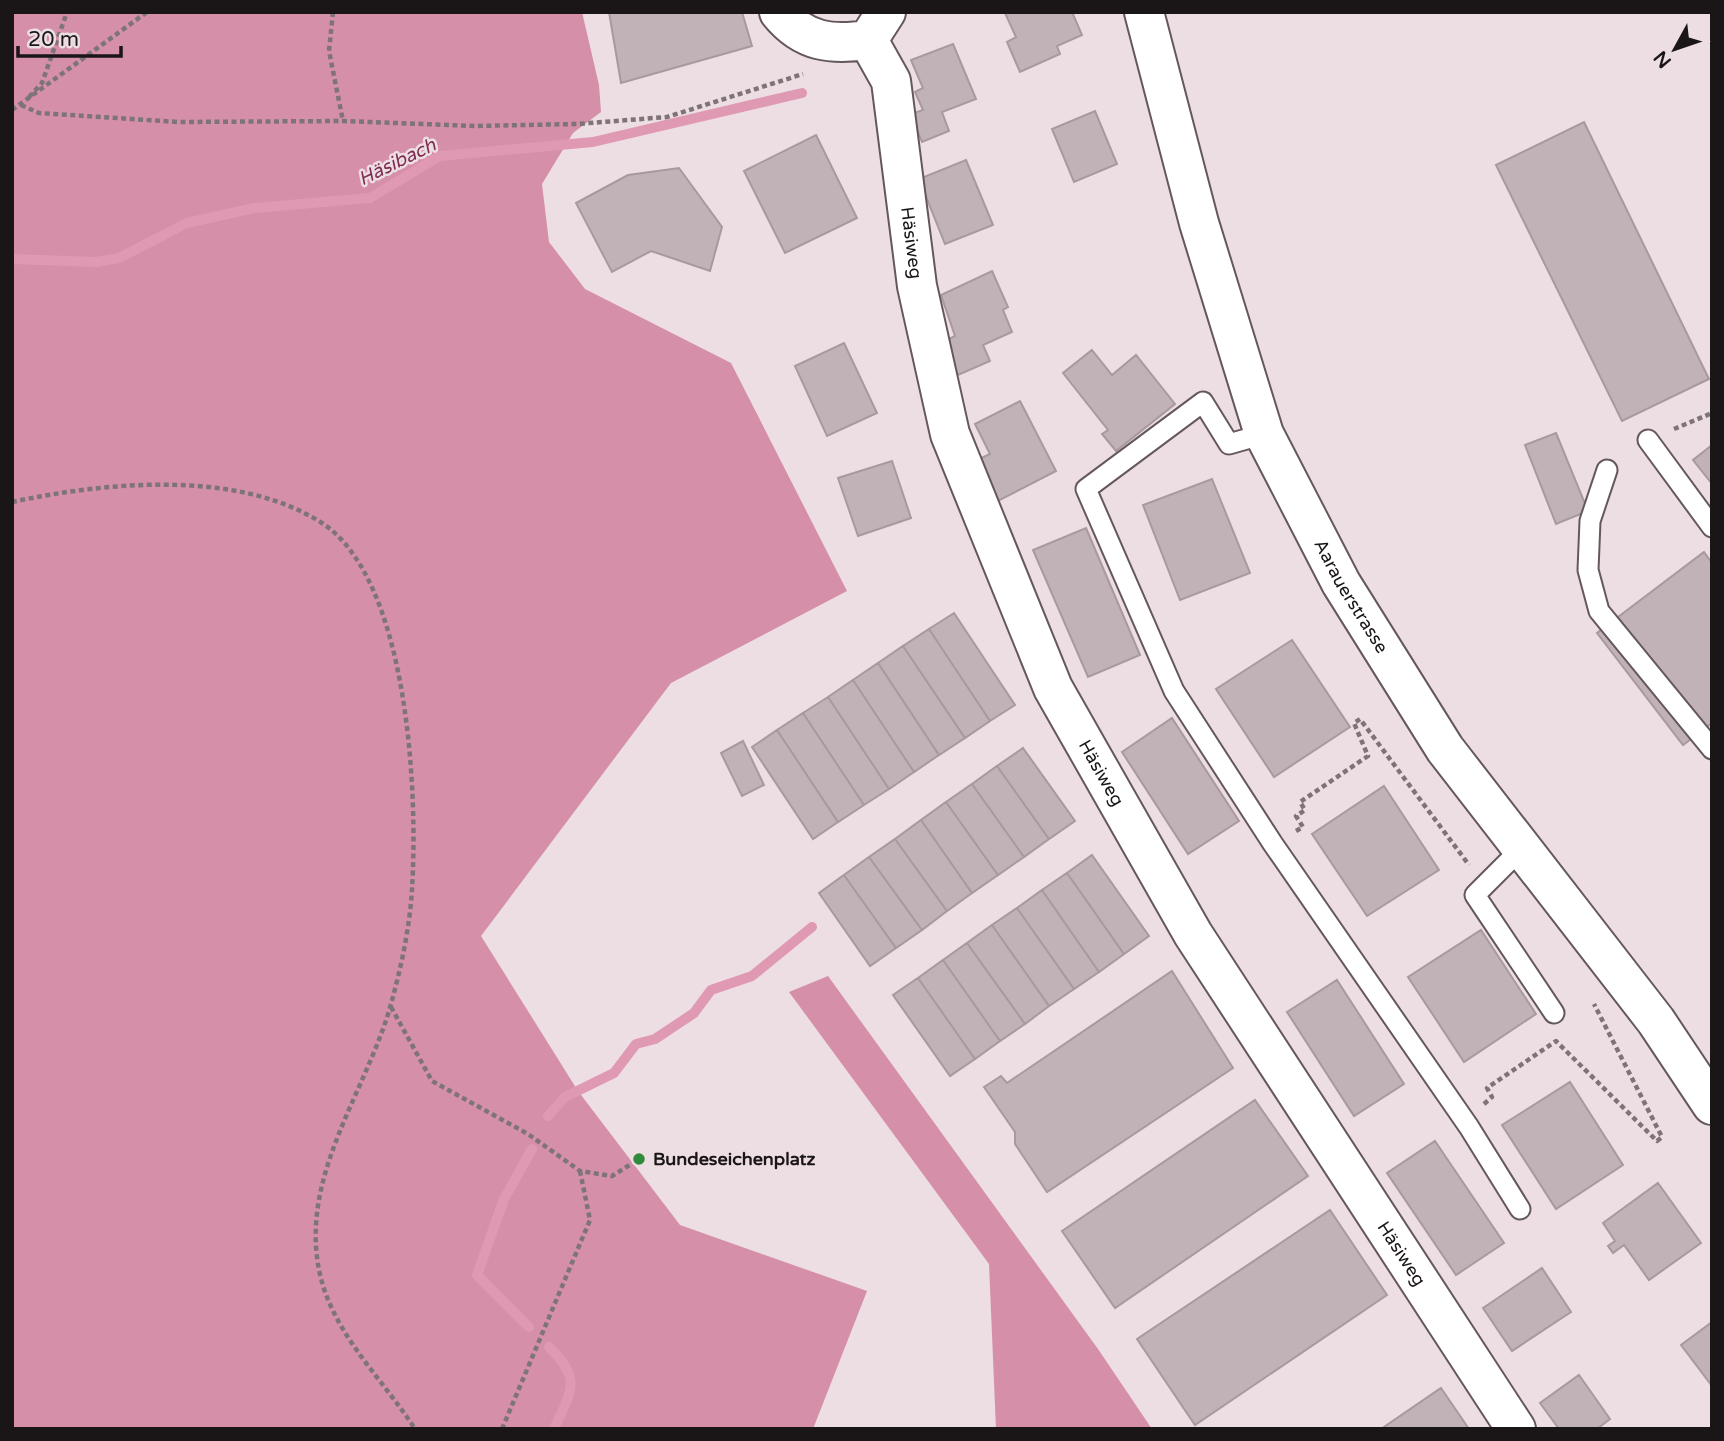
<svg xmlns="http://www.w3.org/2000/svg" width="1724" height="1441" font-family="'Varela Round',sans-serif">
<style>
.forest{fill:#d58fa9}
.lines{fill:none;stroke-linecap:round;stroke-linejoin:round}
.stream{stroke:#e099b3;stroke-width:10}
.building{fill:#c1b2b7;stroke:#a8999e;stroke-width:2}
.service-casing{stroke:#65585d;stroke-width:23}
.minor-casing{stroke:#65585d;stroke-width:42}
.secondary-casing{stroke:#65585d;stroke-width:42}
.path{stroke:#7e7478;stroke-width:4.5;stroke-dasharray:5 3.5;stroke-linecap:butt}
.service{stroke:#fff;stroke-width:19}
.minor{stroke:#fff;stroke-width:38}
.secondary{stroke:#fff;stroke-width:38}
.poi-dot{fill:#308a3b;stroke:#eddee3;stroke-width:2.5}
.labels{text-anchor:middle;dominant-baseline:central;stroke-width:5;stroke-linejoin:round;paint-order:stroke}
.street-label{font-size:18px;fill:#1a1517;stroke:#eddee3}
.poi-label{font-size:18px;font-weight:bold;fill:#1a1517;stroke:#eddee3;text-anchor:start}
.water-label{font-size:19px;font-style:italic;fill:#7e2c51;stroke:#eddee3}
</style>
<rect width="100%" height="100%" fill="#eddee3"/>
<path class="forest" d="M 12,12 L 582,12 L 599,85 L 601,112 L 573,133 L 542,184 L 549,242 L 585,289 L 731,363 L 847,591 L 671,683 L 481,936 L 578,1091 L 680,1225 L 867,1291 L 813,1429 L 12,1429 Z
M 828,976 L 1098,1349 L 1152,1429 L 996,1429 L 989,1264 L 789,992 Z"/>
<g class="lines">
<path class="stream" d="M 12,259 L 96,262 L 119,258 L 187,223 L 254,208 L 370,198 L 440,156 L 593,142 L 802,93
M 548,1116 L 565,1097 L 614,1073 L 636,1044 L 655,1039 L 694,1013 L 711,990 L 752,976 L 812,927
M 529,1327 L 477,1275 L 504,1199 L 532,1149
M 549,1347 C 582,1380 572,1389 554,1429"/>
</g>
<path class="building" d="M 609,12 L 742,12 L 752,46 L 621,83 Z
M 1072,12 L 1082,35 L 1057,46 L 1060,54 L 1020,72 L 1007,42 L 1016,37 L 1005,13 Z
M 953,44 L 976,99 L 942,112 L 949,131 L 922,142 L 911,114 L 923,110 L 915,92 L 923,88 L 911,60 Z
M 1095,111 L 1117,164 L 1074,182 L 1052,129 Z
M 1584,122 L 1709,379 L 1622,421 L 1496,165 Z
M 816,135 L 857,218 L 785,253 L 744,171 Z
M 966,160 L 993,225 L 945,244 L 919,179 Z
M 679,168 L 722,227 L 710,271 L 651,251 L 612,272 L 576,203 L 628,175 Z
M 992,271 L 1008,307 L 1003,310 L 1012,332 L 983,345 L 990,361 L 958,375 L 943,342 L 955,336 L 941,295 Z
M 844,343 L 877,413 L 827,436 L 795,366 Z
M 1092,350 L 1112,375 L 1136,355 L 1175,404 L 1116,451 L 1102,434 L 1108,430 L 1063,373 Z
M 1020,401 L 1056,471 L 998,501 L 977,460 L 990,454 L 975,424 Z
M 1556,433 L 1588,511 L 1556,524 L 1525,445 Z
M 1712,445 L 1712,484 L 1693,460 Z
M 892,461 L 911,518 L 858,536 L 838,478 Z
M 1212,479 L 1250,573 L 1180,600 L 1143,505 Z
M 1086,528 L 1140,655 L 1088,677 L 1033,550 Z
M 1704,552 L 1712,563 L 1712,723 L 1683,745 L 1597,633 Z
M 954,613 L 1015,705 L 990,721 L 929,629 Z
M 929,629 L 990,721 L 965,738 L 903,646 Z
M 1292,640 L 1350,727 L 1274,777 L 1216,689 Z
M 903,646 L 965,738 L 939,755 L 878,663 Z
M 878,663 L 939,755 L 914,772 L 853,680 Z
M 853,680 L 914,772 L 889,789 L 828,697 Z
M 828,697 L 889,789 L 864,805 L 803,713 Z
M 803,713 L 864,805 L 838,822 L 777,730 Z
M 1172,718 L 1239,821 L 1188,854 L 1122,752 Z
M 777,730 L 838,822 L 813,839 L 752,747 Z
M 743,741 L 764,785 L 742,796 L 721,753 Z
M 1023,748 L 1075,821 L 1049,839 L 997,766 Z
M 997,766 L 1049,839 L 1024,857 L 972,784 Z
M 972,784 L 1024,857 L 998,875 L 946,802 Z
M 1384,786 L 1439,870 L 1367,916 L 1312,834 Z
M 946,802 L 998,875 L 972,893 L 921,820 Z
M 921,820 L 972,893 L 947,911 L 895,839 Z
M 895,839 L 947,911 L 922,930 L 869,857 Z
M 1092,855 L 1149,936 L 1124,954 L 1067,873 Z
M 869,857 L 922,930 L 896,948 L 844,875 Z
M 1067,873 L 1124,954 L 1099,972 L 1042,890 Z
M 844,875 L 896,948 L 870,966 L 819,893 Z
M 1042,890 L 1099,972 L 1074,989 L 1017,908 Z
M 1017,908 L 1074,989 L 1049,1006 L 992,925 Z
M 992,925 L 1049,1006 L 1025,1024 L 967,943 Z
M 1481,930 L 1536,1014 L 1464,1062 L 1408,977 Z
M 967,943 L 1025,1024 L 1000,1041 L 943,960 Z
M 943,960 L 1000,1041 L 975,1059 L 918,978 Z
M 1172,971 L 1233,1068 L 1047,1192 L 1015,1144 L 1015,1132 L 984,1087 L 1001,1076 L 1007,1083 Z
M 918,978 L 975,1059 L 950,1076 L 893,995 Z
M 1337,980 L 1404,1084 L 1354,1116 L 1287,1012 Z
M 1570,1082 L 1623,1165 L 1556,1209 L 1502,1125 Z
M 1255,1100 L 1308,1176 L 1115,1308 L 1062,1231 Z
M 1435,1141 L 1504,1243 L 1456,1275 L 1387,1173 Z
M 1658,1183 L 1701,1243 L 1649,1280 L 1624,1245 L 1613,1253 L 1608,1246 L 1615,1241 L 1603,1223 Z
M 1330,1210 L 1387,1295 L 1195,1425 L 1137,1339 Z
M 1542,1268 L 1571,1312 L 1512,1351 L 1483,1308 Z
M 1712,1322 L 1712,1386 L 1681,1345 Z
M 1579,1375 L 1610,1419 L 1597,1429 L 1559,1429 L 1540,1403 Z
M 1441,1388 L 1469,1429 L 1381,1429 Z"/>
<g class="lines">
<g class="service-casing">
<path id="service" d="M 1264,434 L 1229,444 L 1203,402 L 1086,489 L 1174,691 L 1273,844 L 1469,1127 L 1520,1209
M 1648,440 L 1712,527
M 1607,470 L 1590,521 L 1588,570 L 1599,611 L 1712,749
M 1522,848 L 1475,895 L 1554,1013"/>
</g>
<g class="minor-casing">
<g id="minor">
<path d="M 779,12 C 804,43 832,45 868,40 L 886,12"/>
<path id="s1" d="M 868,40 L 891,81 L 917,286 L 950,434 L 1053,688 L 1193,934 L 1516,1429"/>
</g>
</g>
<g class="secondary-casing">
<g id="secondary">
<path id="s2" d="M 1144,12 L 1199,223 L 1264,434 L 1341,583 L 1445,749 L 1656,1021 L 1712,1105"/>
</g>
</g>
<path class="path" d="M 333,12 L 329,51 L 343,121
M 29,97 L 42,83 L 67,12
M 21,105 L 39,113 L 178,122 L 343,121 L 475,126 L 577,124 L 667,117 L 803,74
M 12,110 L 147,12
M 1674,429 L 1712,413
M 12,502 C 106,482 238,469 322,523 C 409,580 418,795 412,889 C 410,926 401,968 391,1004 C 368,1087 306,1167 317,1257 C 325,1327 378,1372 415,1429
M 1296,831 L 1303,827 L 1296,816 L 1305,810 L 1300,802 L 1368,756 L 1354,723 L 1360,719 L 1469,865
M 391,1007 L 432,1081 L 528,1134 L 580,1171 L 612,1176 L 639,1159
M 1484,1104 L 1492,1097 L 1487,1088 L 1556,1041 L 1657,1141 L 1662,1137 L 1594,1004
M 502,1429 L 590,1220 L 580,1171"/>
<use href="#service" class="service"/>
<use href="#minor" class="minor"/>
<use href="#secondary" class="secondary"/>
</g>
<circle class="poi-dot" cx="639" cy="1159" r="7"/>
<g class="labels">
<g class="street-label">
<text stroke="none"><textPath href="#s1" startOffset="210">Häsiweg</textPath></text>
<text stroke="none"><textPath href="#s2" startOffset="623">Aarauerstrasse</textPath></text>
<text stroke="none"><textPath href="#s1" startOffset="777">Häsiweg</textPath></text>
<text stroke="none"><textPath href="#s1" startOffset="1344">Häsiweg</textPath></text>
</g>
<g class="poi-label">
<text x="653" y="1159">Bundeseichenplatz</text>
</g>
<g class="water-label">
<text transform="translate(397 162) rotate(-26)">Häsibach</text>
</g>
</g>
<rect width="1724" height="1441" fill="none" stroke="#1a1517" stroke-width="28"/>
<g transform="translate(1675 49) rotate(230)" stroke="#eddee3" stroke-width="5" paint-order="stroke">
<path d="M0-5L12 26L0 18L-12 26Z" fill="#1a1517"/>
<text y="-10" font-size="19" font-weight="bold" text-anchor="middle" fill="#1a1517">N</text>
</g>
<path d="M18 46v10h103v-10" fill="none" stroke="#1a1517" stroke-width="3.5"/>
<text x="28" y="46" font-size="21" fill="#1a1517" stroke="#eddee3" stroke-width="5" paint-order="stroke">20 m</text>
</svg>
